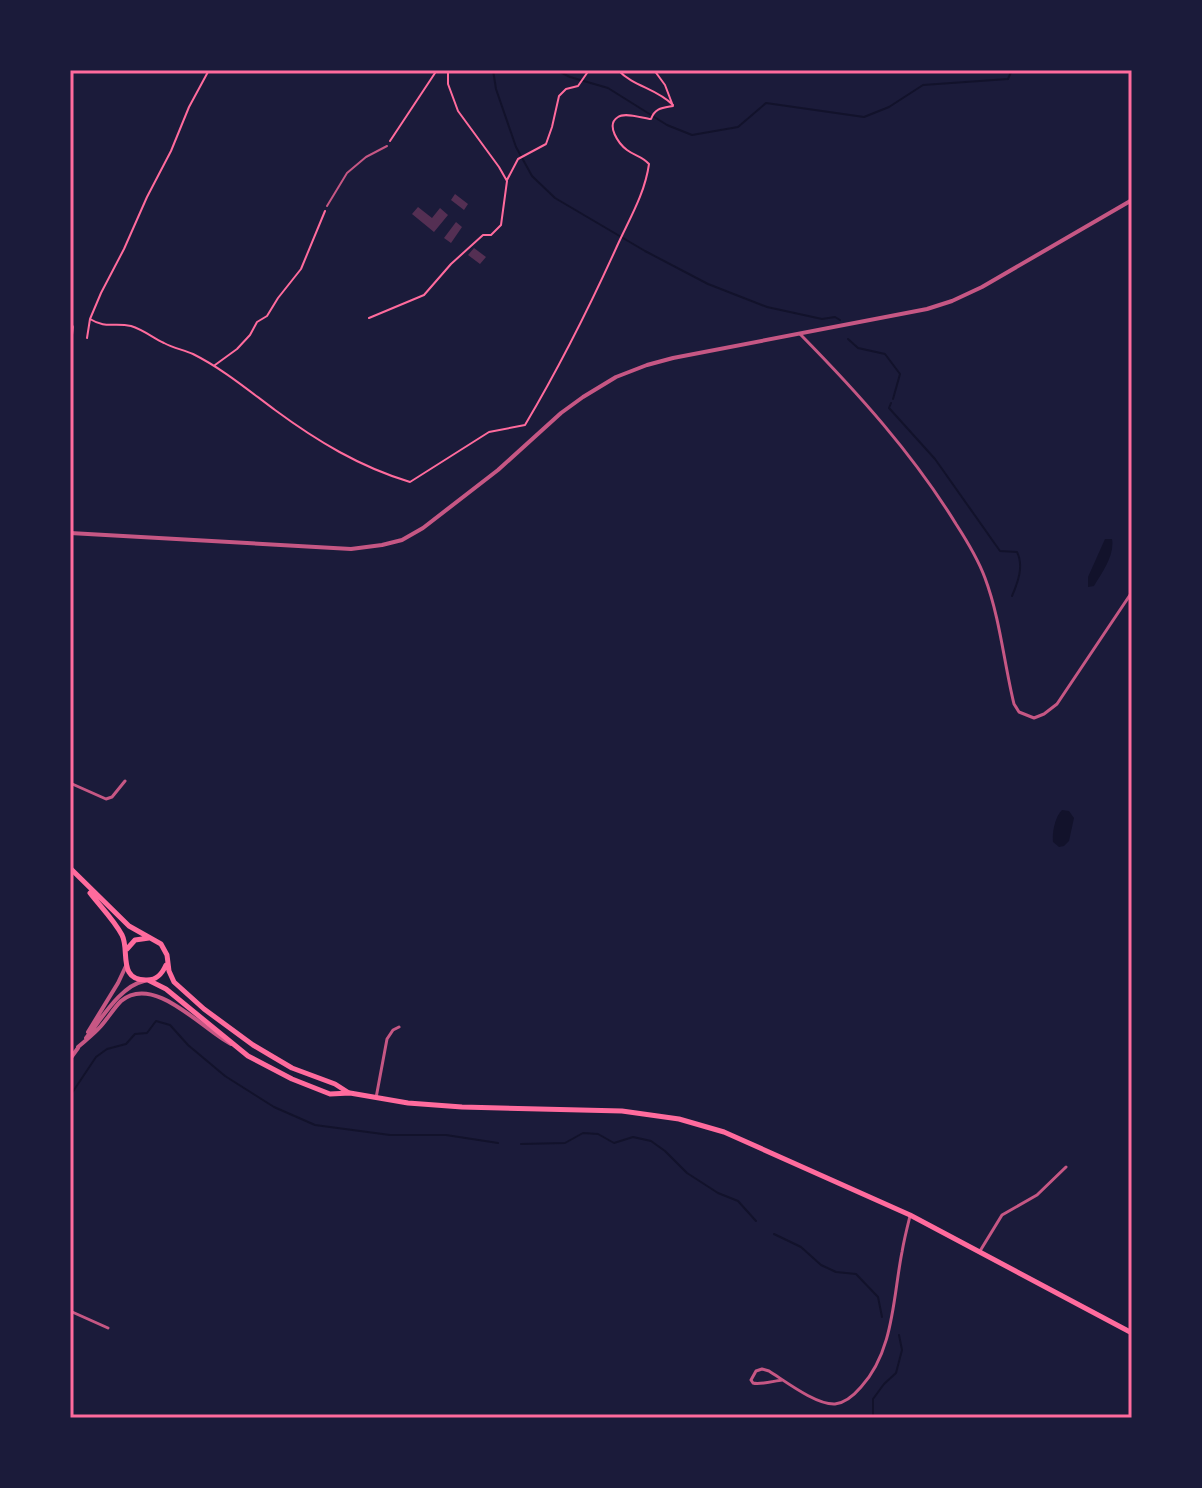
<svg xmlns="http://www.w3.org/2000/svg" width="1202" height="1488" font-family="'PT Sans',sans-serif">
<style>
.water{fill:#12122b}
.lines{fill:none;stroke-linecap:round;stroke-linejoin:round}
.stream{stroke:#12122b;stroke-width:2}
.building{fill:#542f53}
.path{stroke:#ff6b9d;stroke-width:2}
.service{stroke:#c65784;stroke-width:2}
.minor{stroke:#c65784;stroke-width:3}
.tertiary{stroke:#c65784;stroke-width:4}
.secondary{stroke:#ff6b9d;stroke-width:5}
.neatline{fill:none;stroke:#ff6b9d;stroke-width:3}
</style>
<rect width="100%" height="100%" fill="#1b1b3a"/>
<path class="water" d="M 1105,539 L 1112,539 C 1115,555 1102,573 1094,586 L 1088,587 L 1088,577 Z
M 1062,810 L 1069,811 L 1074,818 L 1069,841 L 1064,846 L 1059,847 L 1053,842 C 1052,832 1055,817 1062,810 Z"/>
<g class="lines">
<path class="stream" d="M 493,70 L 496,89 L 516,147 L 532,176 L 555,198 L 645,251 L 708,284 L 767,307 L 822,319 L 835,317 L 840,320
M 556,70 L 570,77 L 608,88 L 667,125 L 692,135 L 738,127 L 766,103 L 864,117 L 889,107 L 923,85 L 1008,79 L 1012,70
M 848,339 L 858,348 L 885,354 L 900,374 L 893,399
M 891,403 L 889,408 L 935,459 L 1000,551 L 1017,552 C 1024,566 1018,582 1012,596
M 70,1096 L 96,1057 L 107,1049 L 126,1044 L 135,1034 L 147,1033 L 156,1021 L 170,1025 L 188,1045 L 225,1076 L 274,1107 L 315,1125 L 390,1135 L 446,1135 L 498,1143
M 521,1144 L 565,1143 L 583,1133 L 598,1134 L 614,1143 L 633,1137 L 651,1141 L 665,1151 L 687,1173 L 718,1193 L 738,1201 L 756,1221
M 774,1234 L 801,1247 L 821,1265 L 836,1272 L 856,1274 L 878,1297 L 882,1317
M 873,1418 L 873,1399 L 884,1384 L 896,1373 L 902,1350 L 899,1335"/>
</g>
<path class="building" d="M 455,194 L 468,204 L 464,210 L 451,200 Z
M 418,207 L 432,218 L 440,208 L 448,215 L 434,232 L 412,214 Z
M 456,222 L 462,227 L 451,243 L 444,238 Z
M 474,248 L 486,257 L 480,264 L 468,255 Z"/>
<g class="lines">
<path class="path" d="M 618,70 C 634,87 656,88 673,105
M 390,141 L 437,70
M 507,180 L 518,159 L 546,144 L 552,127 L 559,96 L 566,89 L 578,86 L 587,73 L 587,70
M 369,318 L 424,295 L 451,264 L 483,235 L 491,235 L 501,225 L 507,181 L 499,167 L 458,111 L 448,84 L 448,70
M 90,319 C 106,329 114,322 131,326 C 144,330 153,338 164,343 C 173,348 184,350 193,354 C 223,369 248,390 275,410 C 317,441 360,467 410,482 L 489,432 L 525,425 C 560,366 590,306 618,244 C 630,218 645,193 649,164 C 642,156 635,156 627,150 C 619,144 605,125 618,117 C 625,112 642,118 651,119 C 655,108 662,108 673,106 L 665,85 L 654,70
M 87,338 L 90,319 L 101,293 L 124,249 L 147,197 L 171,151 L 189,107 L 209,70
M 215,365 L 237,349 L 250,335 L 257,322 L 267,316 L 278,298 L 301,269 L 325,211"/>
<path class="service" d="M 327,206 L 347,173 L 366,157 L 387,146
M 70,321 L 73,327 L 71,343"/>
<path class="minor" d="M 800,334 C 858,393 913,454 956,524 C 967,541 978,559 985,578 C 1000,618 1004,663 1014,704 L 1019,712 L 1034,718 L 1044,714 L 1057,704 L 1132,592
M 70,346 L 71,343
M 70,783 L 106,799 L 112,797 L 125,781
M 376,1098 L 387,1039 L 393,1030 L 399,1027
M 980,1251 L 1002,1215 L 1037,1195 L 1066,1167
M 70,1311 L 108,1328
M 782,1380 C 774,1381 760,1385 753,1383 L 751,1380 L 756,1371 L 762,1369 L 769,1371 C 785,1381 816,1405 835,1404 C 845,1403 855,1394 861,1387 C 894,1351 893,1297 902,1252 C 904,1240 907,1228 910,1216"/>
<path class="tertiary" d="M 70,533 L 351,549 L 382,545 L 402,540 L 423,528 L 498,470 L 561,413 L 583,397 L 616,377 L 647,365 L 673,358 L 927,309 L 952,301 L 982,287 L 1132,200
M 88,1032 L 118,983 L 126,966
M 86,1038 C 101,1020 120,986 144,981
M 78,1047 C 86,1040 94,1034 101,1026 C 108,1018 114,1008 121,1001 C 154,973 203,1030 231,1044
M 70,1059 L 78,1048"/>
<path class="secondary" d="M 70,868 L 129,926 L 161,944 L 167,955 L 169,971 L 174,982 L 204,1009 L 253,1045 L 275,1058 L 292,1068 L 335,1084 L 349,1093
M 90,893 C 100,906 114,920 122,935 C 130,950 117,981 147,980 C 157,980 162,974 166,965
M 127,949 L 135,940 L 149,938
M 148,980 L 166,989 L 248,1056 L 292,1079 L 330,1094 L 350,1093 L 408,1103 L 462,1107 L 622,1111 L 679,1119 L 724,1132 L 910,1215 L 1132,1333"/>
</g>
<rect width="1202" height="1488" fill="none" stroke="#1b1b3a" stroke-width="144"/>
<rect x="72" y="72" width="1058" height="1344" class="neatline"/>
</svg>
